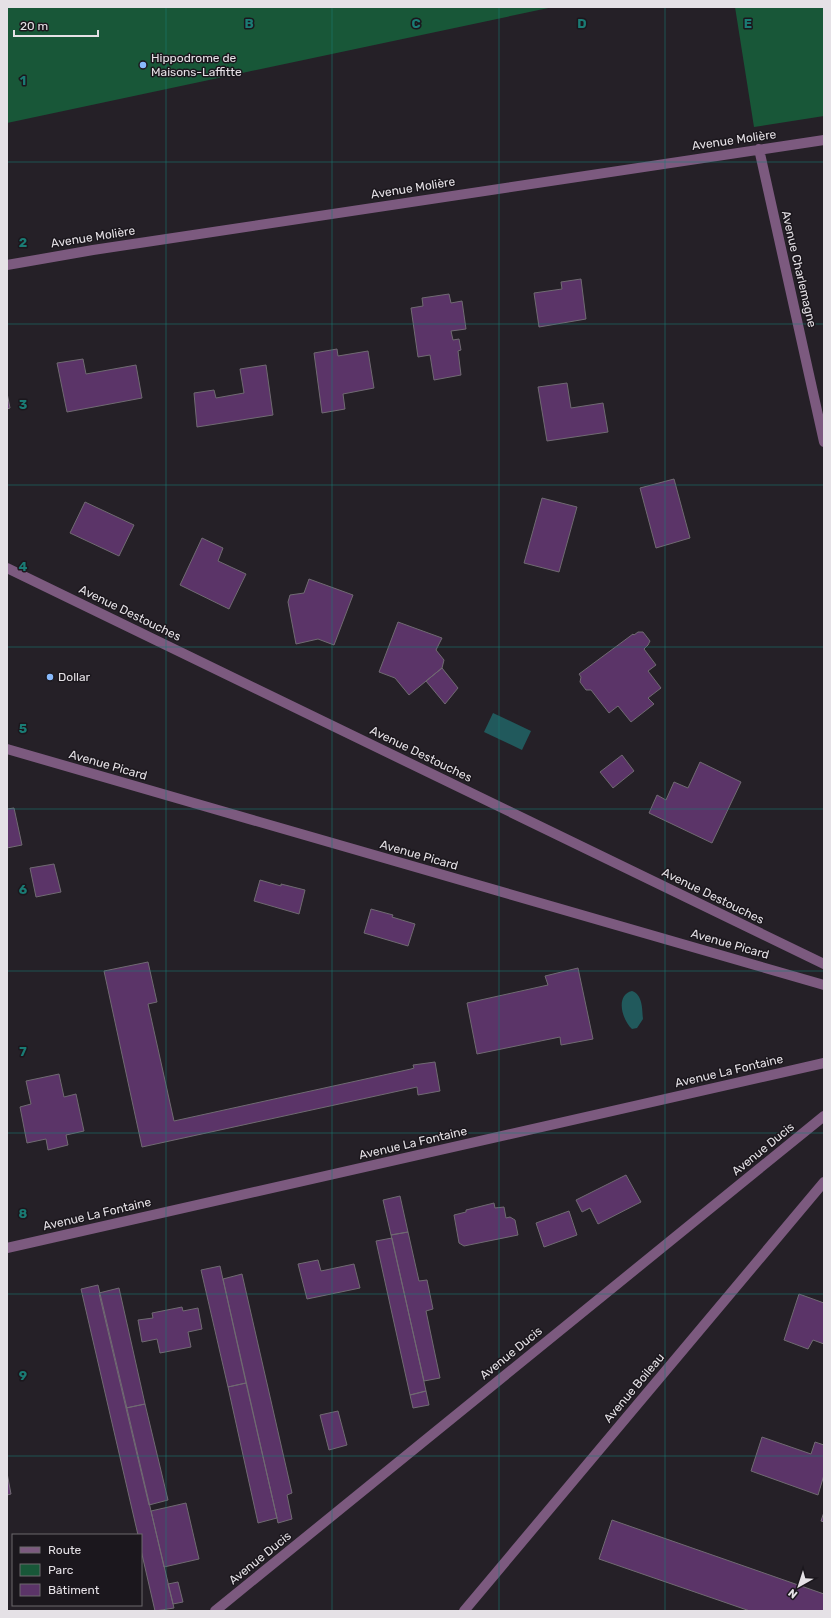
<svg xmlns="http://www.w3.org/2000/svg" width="831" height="1618" font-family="Rubik,sans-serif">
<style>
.green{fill:#185738}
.water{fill:#21595c}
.building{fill:#5b3468;stroke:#706a72}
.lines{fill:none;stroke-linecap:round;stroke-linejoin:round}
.minor{stroke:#7c5a7f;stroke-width:10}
.grid{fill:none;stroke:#1a7b74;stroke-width:1;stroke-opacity:0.55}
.poi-dot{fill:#88bafc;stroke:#1b171d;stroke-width:1.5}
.labels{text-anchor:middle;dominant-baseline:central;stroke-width:3;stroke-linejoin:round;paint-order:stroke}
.poi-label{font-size:12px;fill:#e5e1e6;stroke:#1b171d;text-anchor:start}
.street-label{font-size:12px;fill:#e5e1e6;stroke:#1b171d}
.grid-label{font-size:13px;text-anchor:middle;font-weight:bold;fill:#1a7b74;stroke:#1b171d;stroke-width:3;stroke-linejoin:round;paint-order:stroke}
</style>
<rect width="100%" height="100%" fill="#252027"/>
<path class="green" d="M 7,7 L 553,7 L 7,123 Z
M 735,7 L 824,7 L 824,116 L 754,127 Z"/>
<path class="water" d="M 493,713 L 531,731 L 522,750 L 484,732 Z
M 632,991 C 643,995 642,1009 643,1019 L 637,1028 L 632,1029 C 622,1020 615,995 632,991 Z"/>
<path class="building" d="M 581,279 L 586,319 L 539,327 L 534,293 L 562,289 L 561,282 Z
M 449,294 L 451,303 L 462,301 L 466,329 L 451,331 L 453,340 L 459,339 L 461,350 L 458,351 L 461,375 L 434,380 L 430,355 L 418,357 L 411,308 L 423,306 L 422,298 Z
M 337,349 L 338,356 L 368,351 L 374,388 L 343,394 L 345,409 L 322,413 L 314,353 Z
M 83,359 L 86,374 L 136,365 L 142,398 L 67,412 L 57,363 Z
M 266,365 L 273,415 L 197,427 L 194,393 L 214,390 L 216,398 L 244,393 L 240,369 Z
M 567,383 L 571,408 L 603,403 L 608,432 L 547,441 L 538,387 Z
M 7,393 L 10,408 L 7,409 Z
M 674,479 L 690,538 L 656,548 L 640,488 Z
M 542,498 L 577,507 L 559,572 L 524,563 Z
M 85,502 L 134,525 L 119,556 L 70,533 Z
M 202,538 L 223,548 L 218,561 L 246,574 L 229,609 L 180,585 Z
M 309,579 L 353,595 L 334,645 L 318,639 L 296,644 L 288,602 L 290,595 L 304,593 Z
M 398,622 L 442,638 L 436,650 L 444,660 L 442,668 L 409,695 L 395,678 L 379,672 Z
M 638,632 L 643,632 L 650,641 L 648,645 L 644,649 L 656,665 L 648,671 L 661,688 L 648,698 L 654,704 L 631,722 L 618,706 L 609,713 L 591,690 L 586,690 L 580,682 L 581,677 L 579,674 L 633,634 L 634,635 Z
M 442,668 L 458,688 L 445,704 L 426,681 Z
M 622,755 L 634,771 L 613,788 L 600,772 Z
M 700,762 L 741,782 L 712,843 L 649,813 L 657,795 L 666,800 L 674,782 L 688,788 Z
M 14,808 L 22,845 L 7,848 L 7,809 Z
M 54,864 L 61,892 L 36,897 L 30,868 Z
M 260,880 L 281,886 L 281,884 L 305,890 L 299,914 L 254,901 Z
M 371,909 L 393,915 L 392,917 L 415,924 L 408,946 L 364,933 Z
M 148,962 L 157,1002 L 148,1004 L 174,1121 L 411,1069 L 414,1068 L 413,1065 L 435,1062 L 440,1091 L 418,1095 L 417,1087 L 142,1147 L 104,971 Z
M 578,968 L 593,1039 L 561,1045 L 560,1037 L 477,1054 L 467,1003 L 548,985 L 545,976 Z
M 59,1074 L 64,1097 L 76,1094 L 84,1131 L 66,1135 L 68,1145 L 48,1150 L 46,1139 L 27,1143 L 20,1107 L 31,1104 L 26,1081 Z
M 626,1175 L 641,1202 L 598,1224 L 590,1208 L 582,1212 L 576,1200 Z
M 400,1196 L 408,1232 L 391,1235 L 383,1200 Z
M 494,1203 L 495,1208 L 504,1207 L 506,1218 L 510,1217 L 515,1220 L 518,1235 L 464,1246 L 459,1243 L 454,1215 L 466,1212 L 466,1210 Z
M 569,1211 L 577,1235 L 544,1247 L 536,1223 Z
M 408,1232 L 419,1281 L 427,1280 L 433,1309 L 426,1311 L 440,1378 L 424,1381 L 391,1235 Z
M 392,1238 L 426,1391 L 410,1395 L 376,1241 Z
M 318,1260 L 321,1271 L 354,1264 L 360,1288 L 307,1299 L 298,1264 Z
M 220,1266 L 246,1383 L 228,1387 L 201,1270 Z
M 242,1274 L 292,1493 L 287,1495 L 292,1519 L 278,1523 L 223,1279 Z
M 98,1285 L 151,1511 L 174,1608 L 155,1611 L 141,1550 L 141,1535 L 138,1535 L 81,1289 Z
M 119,1288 L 145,1404 L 126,1408 L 99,1293 Z
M 799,1294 L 824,1303 L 824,1344 L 813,1340 L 808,1349 L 784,1340 Z
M 182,1307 L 183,1311 L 198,1308 L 202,1329 L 188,1332 L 191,1347 L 160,1353 L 157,1339 L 142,1342 L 138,1320 L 153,1318 L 152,1313 Z
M 246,1383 L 277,1518 L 258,1523 L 228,1387 Z
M 426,1391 L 429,1405 L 413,1408 L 410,1395 Z
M 145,1404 L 168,1500 L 149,1505 L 126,1408 Z
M 338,1411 L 347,1445 L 329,1450 L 320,1415 Z
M 762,1437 L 811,1454 L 815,1442 L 824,1445 L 824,1475 L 818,1495 L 751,1471 Z
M 7,1473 L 11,1494 L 7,1495 Z
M 186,1503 L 199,1559 L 164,1567 L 151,1511 Z
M 824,1512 L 824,1522 L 821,1521 Z
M 612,1520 L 824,1594 L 824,1611 L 750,1611 L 599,1559 Z
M 178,1582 L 183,1602 L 173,1604 L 168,1584 Z"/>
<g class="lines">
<path class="minor" d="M 759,149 L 824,442
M 7,265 L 93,250 L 824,140
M 7,568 L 824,964
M 7,749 L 824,985
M 7,1248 L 824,1063
M 215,1611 L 824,1116
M 464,1611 L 824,1182"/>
</g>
<path class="grid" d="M 166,7 L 166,1611M 332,7 L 332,1611M 499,7 L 499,1611M 665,7 L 665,1611M 7,162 L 824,162M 7,324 L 824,324M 7,485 L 824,485M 7,647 L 824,647M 7,809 L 824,809M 7,971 L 824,971M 7,1133 L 824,1133M 7,1294 L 824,1294M 7,1456 L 824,1456"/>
<g class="poi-dot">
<circle cx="143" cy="65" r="4"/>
<circle cx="50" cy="677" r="4"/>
</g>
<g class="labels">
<g class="poi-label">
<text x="151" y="58">Hippodrome de<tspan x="151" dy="14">Maisons-Laffitte</tspan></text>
<text x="58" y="677">Dollar</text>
</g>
<g class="street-label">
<text transform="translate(734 140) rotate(-8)">Avenue Molière</text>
<text transform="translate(413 188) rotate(-9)">Avenue Molière</text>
<text transform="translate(93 237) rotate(-9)">Avenue Molière</text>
<text transform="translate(799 269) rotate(77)">Avenue Charlemagne</text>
<text transform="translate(130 613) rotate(26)">Avenue Destouches</text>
<text transform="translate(421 754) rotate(26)">Avenue Destouches</text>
<text transform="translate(108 765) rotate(16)">Avenue Picard</text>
<text transform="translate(419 855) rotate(16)">Avenue Picard</text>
<text transform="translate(713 896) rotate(26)">Avenue Destouches</text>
<text transform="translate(730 944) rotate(16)">Avenue Picard</text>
<text transform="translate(729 1071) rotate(-13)">Avenue La Fontaine</text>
<text transform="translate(413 1143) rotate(-13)">Avenue La Fontaine</text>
<text transform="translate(763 1149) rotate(-39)">Avenue Ducis</text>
<text transform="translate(97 1214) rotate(-13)">Avenue La Fontaine</text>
<text transform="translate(511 1353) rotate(-39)">Avenue Ducis</text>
<text transform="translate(634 1388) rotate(-50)">Avenue Boileau</text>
<text transform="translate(260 1558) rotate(-39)">Avenue Ducis</text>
</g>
</g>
<g class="grid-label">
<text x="249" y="28">B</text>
<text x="416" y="28">C</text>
<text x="582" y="28">D</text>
<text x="748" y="28">E</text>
<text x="23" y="85">1</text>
<text x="23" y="247">2</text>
<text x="23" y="409">3</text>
<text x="23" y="571">4</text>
<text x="23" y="733">5</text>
<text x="23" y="894">6</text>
<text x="23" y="1056">7</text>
<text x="23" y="1218">8</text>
<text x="23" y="1380">9</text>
</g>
<rect width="831" height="1618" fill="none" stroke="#e5e1e6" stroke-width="16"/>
<rect x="12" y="1534" width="130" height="72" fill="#1b171d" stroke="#6c686d"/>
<rect x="20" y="1547" width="20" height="6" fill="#7c5a7f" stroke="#6c686d"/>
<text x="48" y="1554" font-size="12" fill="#e5e1e6">Route</text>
<rect x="20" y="1564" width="20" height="12" fill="#185738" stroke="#6c686d"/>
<text x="48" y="1574" font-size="12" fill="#e5e1e6">Parc</text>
<rect x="20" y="1584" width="20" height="12" fill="#5b3468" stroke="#6c686d"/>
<text x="48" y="1594" font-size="12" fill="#e5e1e6">Bâtiment</text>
<g transform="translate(799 1586) rotate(219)" stroke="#1b171d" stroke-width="3" paint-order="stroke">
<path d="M0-3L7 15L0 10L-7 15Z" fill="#e5e1e6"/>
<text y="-6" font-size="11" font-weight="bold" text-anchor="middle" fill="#e5e1e6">N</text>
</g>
<path d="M14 30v6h84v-6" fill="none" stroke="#e5e1e6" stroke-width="2"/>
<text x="20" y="30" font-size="12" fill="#e5e1e6" stroke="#1b171d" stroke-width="3" paint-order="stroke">20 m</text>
</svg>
